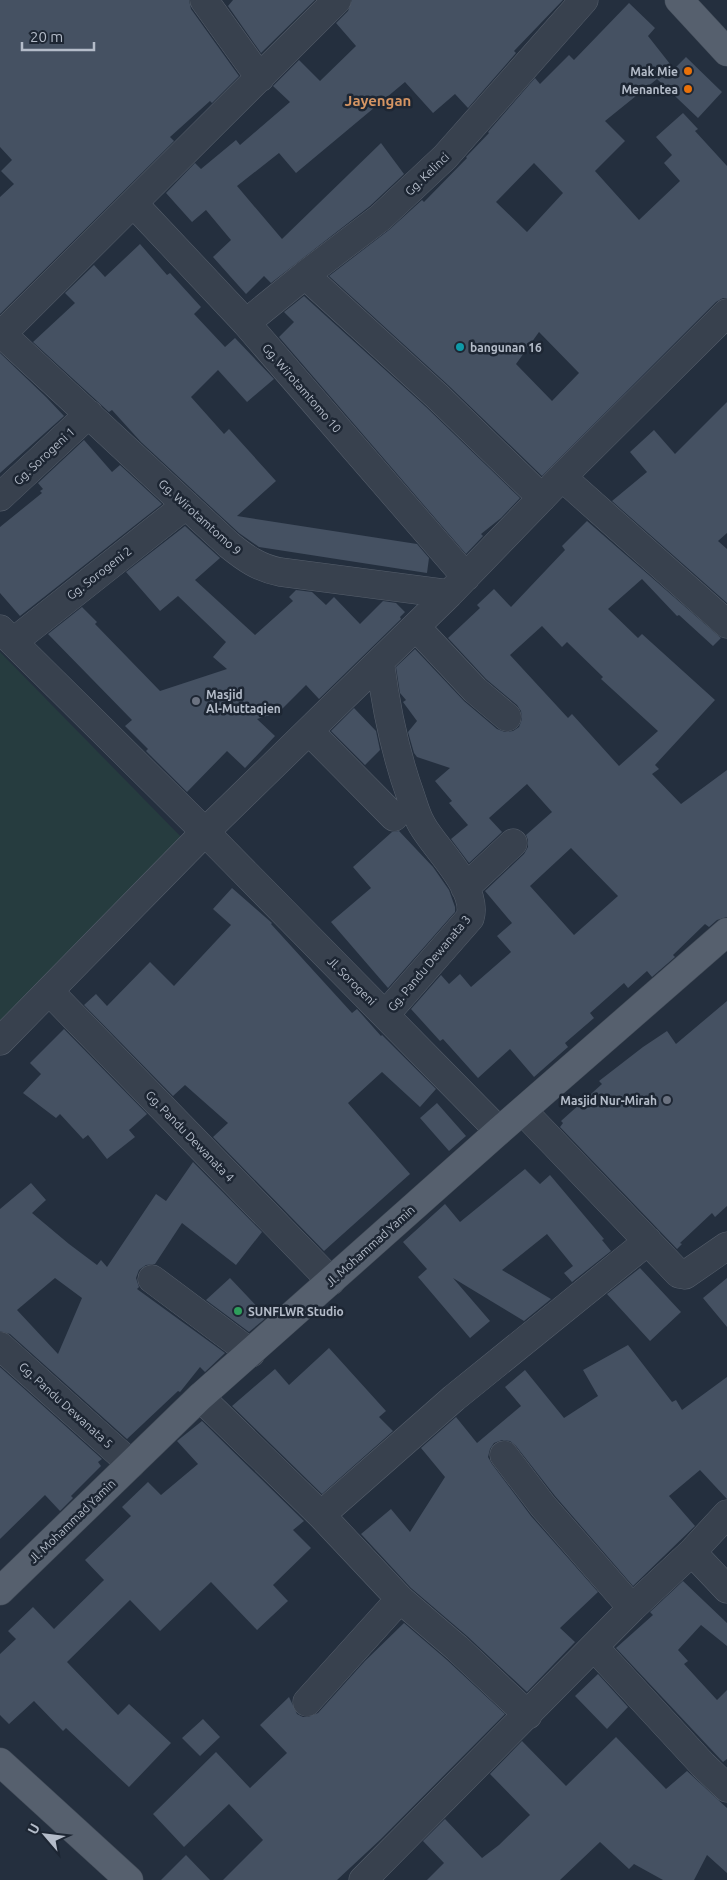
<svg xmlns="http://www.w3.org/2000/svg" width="727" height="1880" font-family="Ubuntu,sans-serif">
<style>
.green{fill:#263c3f}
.building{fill:#455162;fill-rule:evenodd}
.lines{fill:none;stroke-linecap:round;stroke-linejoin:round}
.minor-casing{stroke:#565f6c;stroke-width:29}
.major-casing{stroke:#414a57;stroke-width:29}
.minor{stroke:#38414e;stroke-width:28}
.major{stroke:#56606e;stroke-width:28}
.food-dot{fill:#e8710a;stroke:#1d2633;stroke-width:2}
.culture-dot{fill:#0f9aa8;stroke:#1d2633;stroke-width:2}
.worship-dot{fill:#6b7280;stroke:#1d2633;stroke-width:2}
.leisure-dot{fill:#2e9e5b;stroke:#1d2633;stroke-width:2}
.labels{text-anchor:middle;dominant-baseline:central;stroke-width:5;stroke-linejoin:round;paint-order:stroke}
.poi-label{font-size:12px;font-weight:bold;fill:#b4bcc9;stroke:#1d2633;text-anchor:end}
.street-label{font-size:12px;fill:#b4bcc9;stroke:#1d2633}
.quarter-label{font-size:15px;font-weight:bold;fill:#d59563;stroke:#1d2633}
</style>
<rect width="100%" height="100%" fill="#242f3e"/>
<path class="green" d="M 0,652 L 184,840 L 0,1028 Z"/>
<path class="building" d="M 0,0 L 189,0 L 191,9 L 239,76 L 212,103 L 210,101 L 170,137 L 174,141 L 0,314 L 0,197 L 14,184 L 1,171 L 12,160 L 0,147 Z
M 233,0 L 315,0 L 261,53 L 228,6 Z
M 352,0 L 563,0 L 514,51 L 516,53 L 468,108 L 455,94 L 433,113 L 405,82 L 296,173 L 279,153 L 237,186 L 282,239 L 381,143 L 404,174 L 370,206 L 271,283 L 264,276 L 246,294 L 213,257 L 231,240 L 206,210 L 192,222 L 166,193 L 195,163 L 201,169 L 236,140 L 240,145 L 290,102 L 273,86 L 299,60 L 320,81 L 356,46 L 336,23 L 348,11 Z
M 629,3 L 655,28 L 648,36 L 674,69 L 686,57 L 722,92 L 698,118 L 657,79 L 605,121 L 625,141 L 595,171 L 639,220 L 680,181 L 664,163 L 672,155 L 656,137 L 683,113 L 698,129 L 695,131 L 727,166 L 727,298 L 723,298 L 716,302 L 542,476 L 448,385 L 329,276 L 389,230 L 422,200 L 424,202 L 467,158 L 466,157 L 489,133 L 488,132 L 535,78 L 540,84 L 569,55 L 574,60 ZM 534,163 L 563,193 L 527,232 L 496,202 ZM 539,332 L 579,373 L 552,401 L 516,364 Z
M 140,244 L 167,275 L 170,273 L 201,307 L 194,314 L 225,347 L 235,338 L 274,379 L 247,402 L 218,370 L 191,397 L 224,434 L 229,429 L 276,481 L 237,516 L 417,544 L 429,558 L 427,573 L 259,547 L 239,533 L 141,442 L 112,410 L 109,412 L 33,342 L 75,303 L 65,293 L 94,265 L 105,277 Z
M 304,296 L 426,407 L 520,498 L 501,518 L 481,534 L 483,536 L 466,554 L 279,337 L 294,322 L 284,312 Z
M 0,353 L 46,397 L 64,416 L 0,473 Z
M 727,402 L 727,533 L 718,541 L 727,549 L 727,603 L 612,501 L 647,472 L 630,452 L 654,430 L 675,454 Z
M 84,440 L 112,472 L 120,465 L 162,504 L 20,616 L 0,593 L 0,527 L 42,493 L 40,491 L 43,489 L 38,483 Z
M 587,521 L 721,638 L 713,646 L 679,615 L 677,616 L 642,579 L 608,609 L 638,638 L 642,634 L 715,700 L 655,765 L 659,769 L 652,774 L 681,804 L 727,770 L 727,917 L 717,920 L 709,927 L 705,924 L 673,955 L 675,957 L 652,977 L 647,971 L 628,988 L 624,983 L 590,1013 L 594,1018 L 565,1043 L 568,1047 L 534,1077 L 510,1049 L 478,1078 L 443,1039 L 440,1041 L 411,1009 L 441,975 L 449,984 L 460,974 L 471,987 L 511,952 L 497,936 L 512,923 L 485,891 L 524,854 L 528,847 L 528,840 L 526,835 L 552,812 L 527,784 L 489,818 L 502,832 L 469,863 L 451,839 L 468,825 L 449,803 L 452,801 L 435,781 L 450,768 L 417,757 L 414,753 L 408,732 L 417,721 L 403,702 L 406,700 L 400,693 L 396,667 L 415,649 L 464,701 L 497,729 L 505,732 L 513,731 L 519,727 L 522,719 L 521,711 L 517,705 L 486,679 L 448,638 L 480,608 L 477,605 L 494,589 L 511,607 L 565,550 L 562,546 ZM 542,626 L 562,647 L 567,642 L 603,677 L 601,679 L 658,731 L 619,766 L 572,714 L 568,718 L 510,655 ZM 571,848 L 618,896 L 574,935 L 530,886 Z
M 185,526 L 220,558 L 195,580 L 255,635 L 293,601 L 289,597 L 296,590 L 312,592 L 326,605 L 334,597 L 360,624 L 383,601 L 396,603 L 405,612 L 400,617 L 401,619 L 319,699 L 306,685 L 279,712 L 257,719 L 275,736 L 245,768 L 227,751 L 187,792 L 146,751 L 148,749 L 125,726 L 132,720 L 48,634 L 82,607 L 97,622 L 95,624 L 160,691 L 227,669 L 213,657 L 226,642 L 178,596 L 160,611 L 126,572 Z
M 354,708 L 376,731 L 380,750 L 365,765 L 331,731 Z
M 399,831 L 433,867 L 449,890 L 455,907 L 455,912 L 388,988 L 331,922 L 371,888 L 353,867 L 392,832 Z
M 232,888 L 272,923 L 271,924 L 352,1013 L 357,1009 L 381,1036 L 382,1035 L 436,1089 L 420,1107 L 382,1072 L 348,1103 L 410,1174 L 324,1251 L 213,1137 L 228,1123 L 185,1085 L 173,1096 L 84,1005 L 96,994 L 107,1006 L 150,962 L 174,986 L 231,925 L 213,909 Z
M 727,1001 L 727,1206 L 715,1217 L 712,1213 L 680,1243 L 682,1244 L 677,1249 L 560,1127 L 563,1123 L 561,1121 L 602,1084 L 599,1081 L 643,1047 L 667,1031 L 676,1044 Z
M 64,1029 L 147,1114 L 129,1130 L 135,1137 L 107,1159 L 88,1135 L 83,1139 L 60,1114 L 56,1118 L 23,1093 L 41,1074 L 30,1063 Z
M 437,1103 L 466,1136 L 449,1151 L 420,1118 Z
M 193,1162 L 262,1232 L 236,1265 L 182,1223 L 155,1264 L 146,1265 L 139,1270 L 136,1278 L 139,1287 L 137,1289 L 225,1353 L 205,1372 L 200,1367 L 180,1392 L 178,1391 L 127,1439 L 10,1334 L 0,1331 L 0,1209 L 31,1183 L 46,1200 L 32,1213 L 69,1244 L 97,1265 L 101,1260 L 107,1267 L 156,1194 L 166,1201 ZM 55,1278 L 82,1298 L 58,1354 L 17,1310 Z
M 525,1169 L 540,1184 L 550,1175 L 604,1239 L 602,1240 L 611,1251 L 572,1282 L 564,1273 L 573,1266 L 547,1234 L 502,1270 L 551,1299 L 524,1321 L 453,1278 L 490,1321 L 470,1338 L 418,1277 L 427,1269 L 403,1242 L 445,1204 L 460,1222 Z
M 640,1268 L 681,1312 L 650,1341 L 607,1294 Z
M 230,1278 L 267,1317 L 249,1332 L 206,1300 Z
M 727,1278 L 727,1327 L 703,1298 Z
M 628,1345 L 672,1402 L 676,1400 L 682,1410 L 727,1377 L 727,1499 L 700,1470 L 669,1496 L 695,1526 L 633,1586 L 555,1496 L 516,1446 L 510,1441 L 502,1440 L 494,1443 L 490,1449 L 488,1457 L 492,1464 L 531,1516 L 598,1592 L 560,1628 L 575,1642 L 527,1692 L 467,1636 L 411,1588 L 361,1534 L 391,1509 L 410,1532 L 445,1477 L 421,1448 L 456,1417 L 477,1443 L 521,1406 L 505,1387 L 525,1370 L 564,1418 L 598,1396 L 583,1370 Z
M 329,1348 L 386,1411 L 379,1417 L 393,1431 L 322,1494 L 232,1406 L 275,1369 L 289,1385 Z
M 0,1367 L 102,1459 L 98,1462 L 101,1466 L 71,1496 L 73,1498 L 60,1511 L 45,1495 L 0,1539 Z
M 202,1421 L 304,1521 L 293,1530 L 311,1548 L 273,1585 L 288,1601 L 257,1630 L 211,1582 L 160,1631 L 130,1600 L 67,1662 L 118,1715 L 129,1704 L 171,1743 L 129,1787 L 66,1728 L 63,1731 L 34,1701 L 9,1724 L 0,1715 L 0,1654 L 16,1639 L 8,1631 L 33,1607 L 54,1629 L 104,1580 L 85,1560 L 131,1516 L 122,1507 L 148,1482 L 161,1495 L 198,1464 L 177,1441 Z
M 683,1581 L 727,1623 L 727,1646 L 701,1625 L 678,1650 L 688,1661 L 684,1664 L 717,1700 L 727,1690 L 727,1759 L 723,1762 L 616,1648 L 653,1615 L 650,1612 Z
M 404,1623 L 447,1660 L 505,1714 L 381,1839 L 337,1880 L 223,1880 L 263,1840 L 229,1804 L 184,1847 L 153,1814 L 216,1752 L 250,1788 L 287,1753 L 260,1725 L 289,1697 L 297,1714 L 303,1717 L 308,1717 L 318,1713 L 365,1661 Z
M 598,1674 L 628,1707 L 607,1729 L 575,1696 Z
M 203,1719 L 220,1737 L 200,1756 L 182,1738 Z
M 616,1737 L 666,1789 L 687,1771 L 727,1808 L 727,1873 L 707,1855 L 694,1880 L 663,1880 L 634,1864 L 629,1869 L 600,1842 L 560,1880 L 427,1880 L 444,1863 L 423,1841 L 445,1819 L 482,1858 L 499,1845 L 530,1815 L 490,1774 L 522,1741 L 566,1786 Z
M 186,1855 L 210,1880 L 161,1880 Z"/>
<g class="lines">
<g class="minor-casing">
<path id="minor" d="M 204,0 L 260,78
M 134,204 L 246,323 L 466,577
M 305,275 L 437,396 L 542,498
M 246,323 L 305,275 L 380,218 L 445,157 L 584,0
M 2,334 L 229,545 C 245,558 259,568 280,572 L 449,594
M 0,336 L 337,0
M 562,477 L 727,624
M 0,497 L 89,414
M 416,627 L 475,690 L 507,717
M 0,629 L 205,832 L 499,1131
M 13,642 L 186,505
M 380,662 C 386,708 395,753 411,797 C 414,806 417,817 422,825 C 436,850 479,888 470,918 L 385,1015
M 309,731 L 394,817
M 465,888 L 513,843
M 49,991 L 331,1281
M 0,1041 L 205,832 L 449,594 L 562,477 L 727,313
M 523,1111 L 679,1274 L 685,1275 L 727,1246
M 152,1279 L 251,1353
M 0,1346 L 131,1464
M 200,1397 L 321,1515 L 400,1599 L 457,1648 L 528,1715
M 504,1455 L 543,1506 L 632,1608
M 321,1515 L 454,1398 L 648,1241
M 692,1552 L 727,1589
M 594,1647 L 703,1765 L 727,1788
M 307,1702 L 400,1599
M 363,1880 L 632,1608 L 692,1552 L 727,1514"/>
</g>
<g class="major-casing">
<path id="major" d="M 679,0 L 727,52
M 0,1591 L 200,1397 L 499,1131 L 727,932
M 0,1762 L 129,1880"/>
</g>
<use href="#minor" class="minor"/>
<use href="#major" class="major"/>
</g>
<g class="food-dot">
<circle cx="688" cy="71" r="5"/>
<circle cx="688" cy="89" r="5"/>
</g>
<circle class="culture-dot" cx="460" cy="347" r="5"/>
<g class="worship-dot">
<circle cx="196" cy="701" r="5"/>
<circle cx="667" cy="1100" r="5"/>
</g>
<circle class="leisure-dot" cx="238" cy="1311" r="5"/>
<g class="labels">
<g class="poi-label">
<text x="678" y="71">Mak Mie</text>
<text x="678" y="89">Menantea</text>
<text x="470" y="347" text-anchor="start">bangunan 16</text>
<text x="206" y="694" text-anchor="start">Masjid<tspan x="206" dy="14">Al-Muttaqien</tspan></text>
<text x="657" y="1100">Masjid Nur-Mirah</text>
<text x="248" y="1311" text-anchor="start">SUNFLWR Studio</text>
</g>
<g class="street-label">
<text transform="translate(427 174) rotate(-44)">Gg. Kelinci</text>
<text transform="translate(302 388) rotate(49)">Gg. Wirotamtomo 10</text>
<text transform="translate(44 456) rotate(-43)">Gg. Sorogeni 1</text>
<text transform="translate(200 517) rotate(42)">Gg. Wirotamtomo 9</text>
<text transform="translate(99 573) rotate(-38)">Gg. Sorogeni 2</text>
<text transform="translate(429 963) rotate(-50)">Gg. Pandu Dewanata 3</text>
<text transform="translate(352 981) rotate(45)">Jl. Sorogeni</text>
<text transform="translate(190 1136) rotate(46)">Gg. Pandu Dewanata 4</text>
<text transform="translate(370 1246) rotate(-42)">Jl. Mohammad Yamin</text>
<text transform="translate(66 1405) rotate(42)">Gg. Pandu Dewanata 5</text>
<text transform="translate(72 1521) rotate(-44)">Jl. Mohammad Yamin</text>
</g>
<g class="quarter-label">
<text x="378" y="100">Jayengan</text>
</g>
</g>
<g transform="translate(45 1835) rotate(298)" stroke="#1d2633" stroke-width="4" paint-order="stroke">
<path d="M0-4L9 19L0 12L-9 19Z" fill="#b4bcc9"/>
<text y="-8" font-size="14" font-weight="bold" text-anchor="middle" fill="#b4bcc9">U</text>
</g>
<path d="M22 42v8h72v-8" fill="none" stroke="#b4bcc9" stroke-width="2.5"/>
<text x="30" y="42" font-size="15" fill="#b4bcc9" stroke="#1d2633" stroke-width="4" paint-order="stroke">20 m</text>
</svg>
